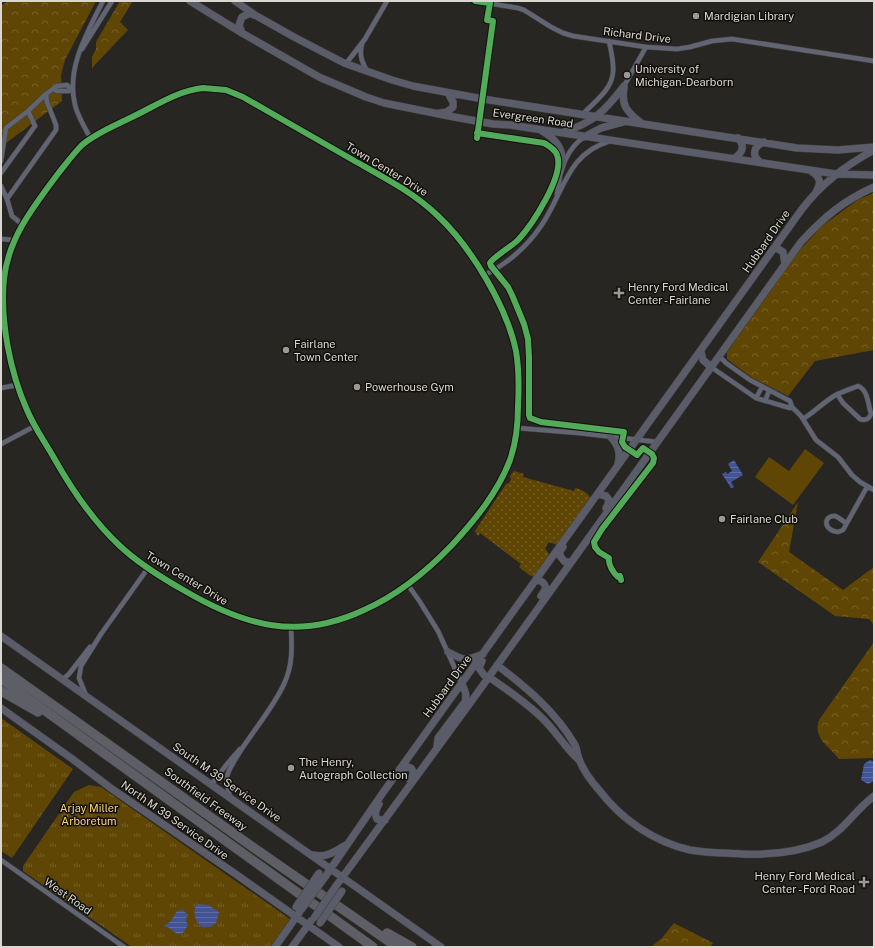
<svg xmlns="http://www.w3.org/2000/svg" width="875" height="948" font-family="'Public Sans',sans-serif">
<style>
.grass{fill:url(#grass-dots)}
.forest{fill:url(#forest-crowns)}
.park{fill:url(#park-tufts)}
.pitch{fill:#5f4605}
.water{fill:url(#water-rules)}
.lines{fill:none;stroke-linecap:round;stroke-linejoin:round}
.street-casing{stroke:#44423f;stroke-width:5.5}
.secondary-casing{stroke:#44423f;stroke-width:8}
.highway-casing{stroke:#44423f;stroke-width:10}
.street{stroke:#606473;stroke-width:4.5}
.secondary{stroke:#5a5d69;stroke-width:7}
.highway{stroke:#5d5e66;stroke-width:9}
.secondary-bridge-casing{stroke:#44423f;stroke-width:8;stroke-linecap:butt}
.secondary-bridge{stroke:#5a5d69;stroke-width:7}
.cycleway-casing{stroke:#12100c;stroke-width:8}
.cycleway{stroke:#51ab58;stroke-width:6}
.poi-dot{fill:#9c9994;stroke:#12100c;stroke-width:1.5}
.labels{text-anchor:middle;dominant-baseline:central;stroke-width:3;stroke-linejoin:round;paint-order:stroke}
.poi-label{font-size:11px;fill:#dad7d1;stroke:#12100c;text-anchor:start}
.street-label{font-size:11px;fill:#dad7d1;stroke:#12100c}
.park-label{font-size:11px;fill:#fcd077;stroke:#12100c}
</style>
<defs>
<pattern id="grass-dots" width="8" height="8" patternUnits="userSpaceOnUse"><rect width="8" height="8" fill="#5f4605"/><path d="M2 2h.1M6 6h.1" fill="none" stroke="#756028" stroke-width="1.8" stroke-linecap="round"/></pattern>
<pattern id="forest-crowns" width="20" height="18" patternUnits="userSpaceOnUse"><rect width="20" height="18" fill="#5f4605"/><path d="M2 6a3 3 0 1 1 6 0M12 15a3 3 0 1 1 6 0" fill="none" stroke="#756028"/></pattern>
<pattern id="park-tufts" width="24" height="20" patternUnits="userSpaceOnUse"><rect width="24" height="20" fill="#5f4605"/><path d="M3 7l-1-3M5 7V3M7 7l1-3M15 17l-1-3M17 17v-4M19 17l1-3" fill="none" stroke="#756028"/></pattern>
<pattern id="water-rules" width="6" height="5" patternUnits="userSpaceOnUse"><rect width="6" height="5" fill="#435496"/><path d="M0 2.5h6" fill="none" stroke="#5e6ca4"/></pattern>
</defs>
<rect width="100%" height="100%" fill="#282622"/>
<path class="grass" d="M 514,471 L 524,474 L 523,477 L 574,491 L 575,488 C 581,489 588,493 591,498 L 557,545 L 549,542 L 545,548 L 549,554 L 548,558 L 534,577 L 529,575 L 519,567 L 521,564 L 480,533 L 478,536 L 475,531 L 506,484 L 509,483 L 511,479 L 510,476 Z"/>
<path class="forest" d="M 8,1 L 96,1 L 65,60 L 61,75 L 62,101 L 6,143 L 1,148 L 1,6 Z
M 120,1 L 133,1 L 120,22 L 128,30 L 92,68 L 92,57 L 96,49 L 96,42 Z
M 874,193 L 874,350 L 815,361 L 788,396 L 751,377 L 727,359 L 727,352 L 799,251 L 822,226 L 859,199 Z
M 798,502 L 789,552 L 843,590 L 874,567 L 874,625 L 869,619 L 835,616 L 758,562 Z
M 874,642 L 874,758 L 839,759 C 828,745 813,739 819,720 Z
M 674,923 L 713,943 L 710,947 L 651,947 L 662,938 Z"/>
<path class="park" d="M 1,718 L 73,769 L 12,858 L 1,851 Z
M 89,785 L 101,787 L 290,919 L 270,947 L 132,947 L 23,871 L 23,866 L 74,792 Z"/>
<path class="pitch" d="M 805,449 L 824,463 L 793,505 L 755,477 L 769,457 L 789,471 Z"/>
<path class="water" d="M 734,460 L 743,475 L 731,482 L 734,487 L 731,488 L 722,474 L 726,472 L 727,474 L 732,471 L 728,464 Z
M 870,760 L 874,762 L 874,781 L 868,784 L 861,780 L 864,764 Z
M 197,904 L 208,905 L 219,912 L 216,923 L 210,927 L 202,927 C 195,922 192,912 197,904 Z
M 183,910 L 187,914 L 186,921 L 188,925 L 183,933 L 177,934 L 168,927 L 165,927 L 164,926 L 171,921 L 177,911 Z"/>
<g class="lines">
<g class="street-casing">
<path id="street" d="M 475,1 L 518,8 L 524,10 L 551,27 L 563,33 L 573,36 L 646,47 L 677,49 L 690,47 L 712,41 L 732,39 L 874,61
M 362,44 C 359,55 362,62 367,71
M 82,49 L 112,1
M 344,63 L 348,61 L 365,39 L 387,1
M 624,86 L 646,47
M 203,88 L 226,90 L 243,97 C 280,118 316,139 353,160 C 383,177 413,192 438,216 C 471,247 507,307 516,351 C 519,369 519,388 518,406 C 518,425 516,443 510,460 C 498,492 475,520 452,545 C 427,571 398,595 364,610 C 298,641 245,626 185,591 C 162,578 139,564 120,546 C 93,521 72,490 54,458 C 45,442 34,427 27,410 C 10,372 0,321 4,279 C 8,239 33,207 57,175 C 65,165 73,154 82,145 C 96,133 114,126 130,118 C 154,107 176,91 203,88 Z
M 583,114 C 594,102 612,90 613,72 C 614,62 611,51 609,41
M 91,139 C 85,128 78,117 75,105 C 66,68 87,33 103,1
M 1,161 L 6,128 L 28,111 L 46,94
M 1,173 L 35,126 L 28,111
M 1,186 L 7,199
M 557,195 C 559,172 565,150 584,137
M 23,225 L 12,216 L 7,199 L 56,130 L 56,125 L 47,102 L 46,94 L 57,86 L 67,85 L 70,88 L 69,91 L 57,91 L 53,89
M 1,239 L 14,240
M 483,276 C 507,264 526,248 541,226 C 564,193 566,154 610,141
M 719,356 L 726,363 L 750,380 L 790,401 L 792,407 L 801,416 L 816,440 L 838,457 L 852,475 L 860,482 L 874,490
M 711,367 L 756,398 L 790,408 L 792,407
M 1,388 L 17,385
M 756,398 L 762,387
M 765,401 L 769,391
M 803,419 C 814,412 823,403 834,396 C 841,392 850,389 858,386 C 868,390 868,404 871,414 C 869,419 866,421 860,419 L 843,403 L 837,394
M 517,428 L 579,433 L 657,442
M 1,444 L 35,426
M 846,523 C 843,521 838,517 835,516 C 824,515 822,530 838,532 L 843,530 L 867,487
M 408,585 L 420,602 L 438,631 L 462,684
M 62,680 L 69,674 L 90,647
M 85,693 L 79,678 L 81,666 L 101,634 L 148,568
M 211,785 L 227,764 L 240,749
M 230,798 C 229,791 226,784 227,777 C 228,770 233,764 236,758 C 251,733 272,710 284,684 C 293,665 292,646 291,627
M 1,860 L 124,947"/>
</g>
<g class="secondary-casing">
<path id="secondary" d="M 190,1 L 242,33 L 319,77 L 366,97 L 384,103 L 454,117 L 493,124 L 510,125 L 836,174 L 874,175
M 235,1 L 255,15 L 294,37 L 344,63 L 392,80 L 413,86 L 483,99 L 797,148 L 838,150 L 874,147
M 242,33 L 239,25 L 242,17 L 250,13 L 254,15
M 624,88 C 621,105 627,112 640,122
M 440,113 L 447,112 L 453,107 L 453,102 L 448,93
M 542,131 C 556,139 564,149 562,166
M 564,132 C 594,122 605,111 624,86
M 584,137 L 601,128 L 623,122
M 735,158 C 743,152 745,146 738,138
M 760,162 C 751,155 754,146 764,142
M 811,171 C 819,176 822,182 817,190
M 775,247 L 783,252 L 785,264
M 701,352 L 703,360 L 711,367
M 610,436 C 618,445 621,452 618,464
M 598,494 L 606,496 L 609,500 L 608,504 L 606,508
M 563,547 L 560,551 L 560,556 L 565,562 L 571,562
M 537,580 C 542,581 544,582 546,588 L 541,596
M 1,636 L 441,947
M 448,652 C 464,661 466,661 483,654
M 482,661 L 479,668 L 484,675 L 489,677 C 507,690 526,702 542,718 C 556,731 565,748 579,760
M 497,665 C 527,688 556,712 575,745 C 577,749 577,754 579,759 C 583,770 591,781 599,790 C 621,819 654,842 690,850 C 707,853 725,853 742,854 C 768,855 797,853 822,842 C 844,831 855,810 874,796
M 1,708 L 71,758 L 112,789 L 237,875 L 339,947
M 437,747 L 438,738 L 465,702 C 467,694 465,691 462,684
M 400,769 L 408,767 L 411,768 C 415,773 413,775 410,780
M 379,804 C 376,810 374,813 377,819 L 381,820 L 385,820
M 313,855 C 326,858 334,852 344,846
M 325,877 L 382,794 L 802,209 C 821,184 846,165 874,150
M 336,886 L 468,706 L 801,242 C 824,217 843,201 874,187
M 275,947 L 299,913
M 292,947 L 311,921"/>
</g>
<g class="highway-casing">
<path id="highway" d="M 1,668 L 257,850 L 397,947
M 1,679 L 373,947
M 1,691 L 38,712
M 387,933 L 412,947"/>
</g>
<use href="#street" class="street"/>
<use href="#secondary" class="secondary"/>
<use href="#highway" class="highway"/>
<g class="secondary-bridge-casing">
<path id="secondary-bridge" d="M 296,907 L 319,873
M 301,910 L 325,877
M 314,918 L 336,886
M 320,923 L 342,891"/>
</g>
<use href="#secondary-bridge" class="secondary-bridge"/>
<g class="cycleway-casing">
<path id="cycleway" d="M 475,1 L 490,3 L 487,20 L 493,21 L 477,138
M 203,88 L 226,90 L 243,97 C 280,118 316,139 353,160 C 383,177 413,192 438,216 C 471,247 507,307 516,351 C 519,369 519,388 518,406 C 518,425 516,443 510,460 C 498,492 475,520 452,545 C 427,571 398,595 364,610 C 298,641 245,626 185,591 C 162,578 139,564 120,546 C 93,521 72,490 54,458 C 45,442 34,427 27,410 C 10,372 0,321 4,279 C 8,239 33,207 57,175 C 65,165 73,154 82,145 C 96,133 114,126 130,118 C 154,107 176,91 203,88 Z
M 477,133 L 544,143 C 549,146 555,149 557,155 C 565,175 532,225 518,240 C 512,246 492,258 490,263 L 491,266 L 508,287 L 512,295 L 524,324 L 528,339 L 529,357 L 529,415 L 530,418 L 541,422 L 624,432 L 622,442 L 625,447 L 637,455 L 643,448 L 652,454 L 654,458 L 653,463 L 602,529 L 594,542 L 595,547 L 599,552 L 609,558 C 608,564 613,573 618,577 L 620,576 L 621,580"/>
</g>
<use href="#cycleway" class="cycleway"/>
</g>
<g class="poi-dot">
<circle cx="696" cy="16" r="4"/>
<circle cx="627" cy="75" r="4"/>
<path d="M617 287h4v4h4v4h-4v4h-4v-4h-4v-4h4z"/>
<circle cx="286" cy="350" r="4"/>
<circle cx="357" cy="387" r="4"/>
<circle cx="722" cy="519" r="4"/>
<circle cx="291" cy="768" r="4"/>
<path d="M862 876h4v4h4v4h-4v4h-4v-4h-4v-4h4z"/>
</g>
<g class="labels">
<g class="poi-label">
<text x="704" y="16">Mardigian Library</text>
<text x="635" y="69">University of<tspan x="635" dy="13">Michigan-Dearborn</tspan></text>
<text x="628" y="287">Henry Ford Medical<tspan x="628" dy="13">Center - Fairlane</tspan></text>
<text x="294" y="344">Fairlane<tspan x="294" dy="13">Town Center</tspan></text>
<text x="365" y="387">Powerhouse Gym</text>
<text x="730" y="519">Fairlane Club</text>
<text x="299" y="762">The Henry,<tspan x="299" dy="13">Autograph Collection</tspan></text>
<text x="855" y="876" text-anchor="end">Henry Ford Medical<tspan x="855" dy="13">Center - Ford Road</tspan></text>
</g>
<g class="street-label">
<text transform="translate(637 35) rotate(7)">Richard Drive</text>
<text transform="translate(533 118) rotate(8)">Evergreen Road</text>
<text transform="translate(387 169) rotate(31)">Town Center Drive</text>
<text transform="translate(766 241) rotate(-55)">Hubbard Drive</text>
<text transform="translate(187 578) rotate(31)">Town Center Drive</text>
<text transform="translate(447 686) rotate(-54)">Hubbard Drive</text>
<text transform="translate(227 782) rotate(35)">South M 39 Service Drive</text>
<text transform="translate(206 799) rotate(36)">Southfield Freeway</text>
<text transform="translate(175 820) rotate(35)">North M 39 Service Drive</text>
<text transform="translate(68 896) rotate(35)">West Road</text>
</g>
<g class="park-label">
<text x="89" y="808">Arjay Miller<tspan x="89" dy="13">Arboretum</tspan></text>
</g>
</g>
<rect width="875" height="948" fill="none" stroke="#dad7d1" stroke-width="4"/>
</svg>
